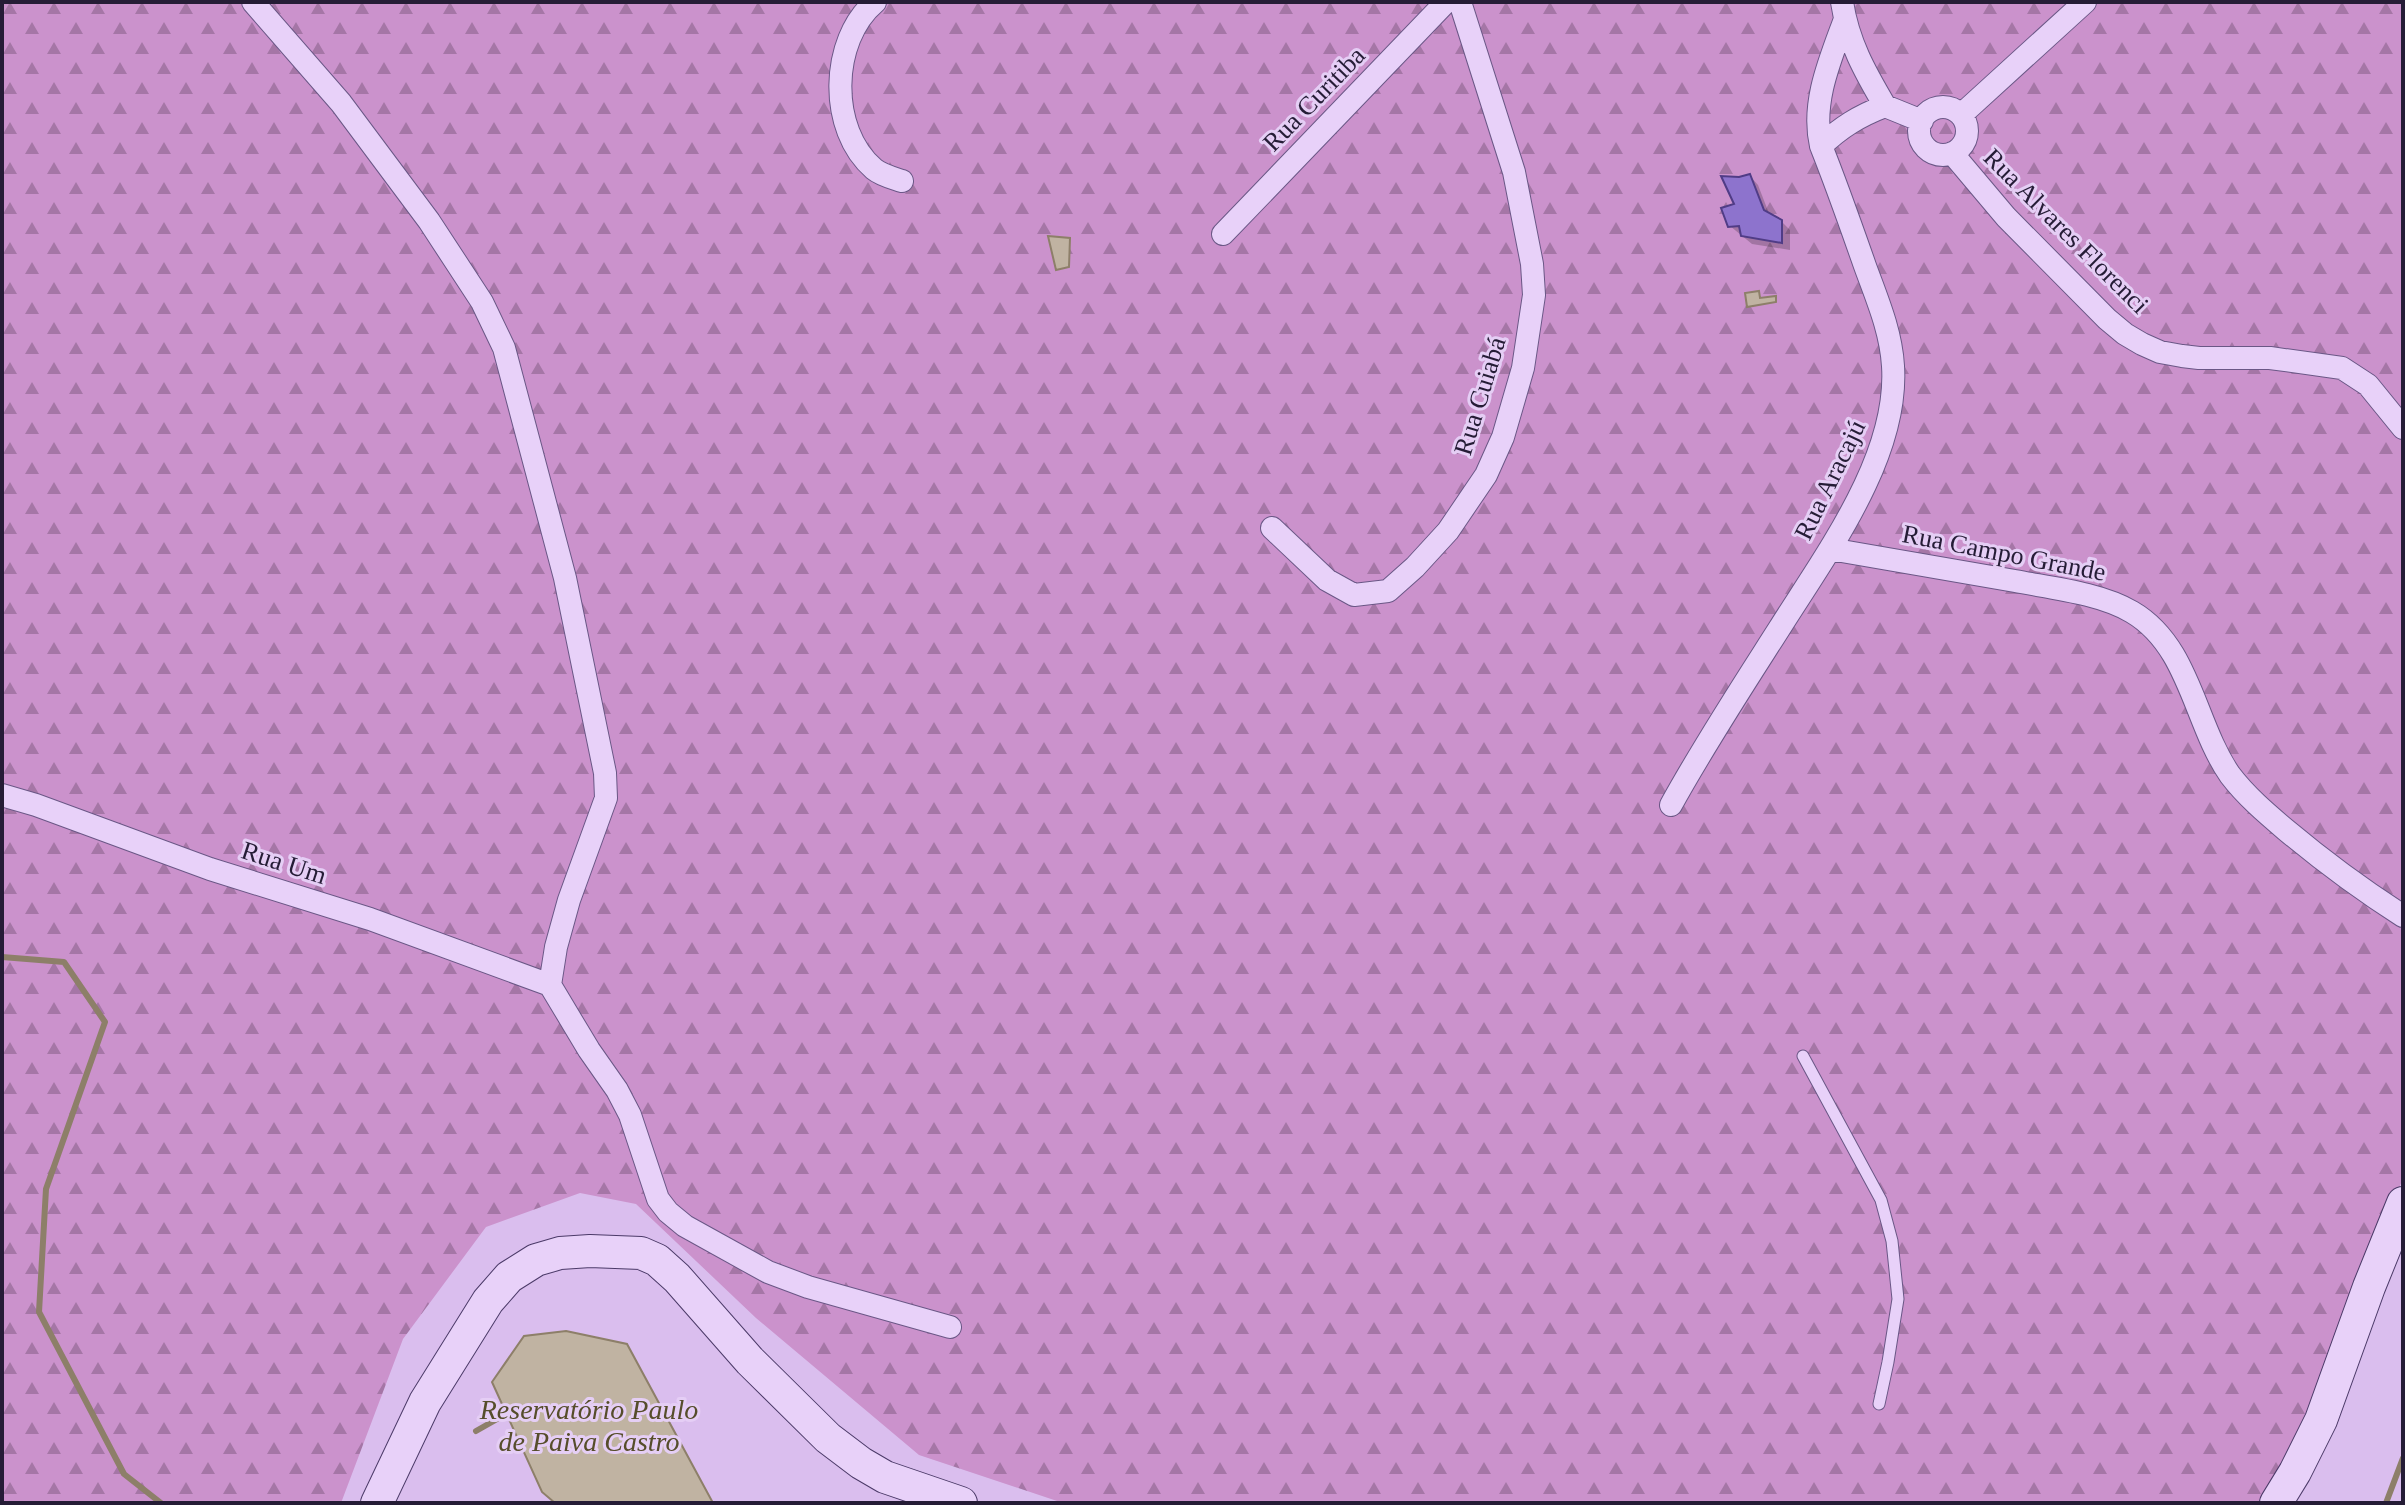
<svg xmlns="http://www.w3.org/2000/svg" width="2405" height="1505" font-family="Georgia,serif">
<style>
.forest{fill:url(#forest-firs)}
.water{fill:#c0b3a2;stroke:#8d7f69;stroke-width:2}
.shadow{fill:#0003}
.lines{fill:none;stroke-linecap:round;stroke-linejoin:round}
.stream{stroke:#8d7f69;stroke-width:6}
.building{fill:#8d73cd;stroke:#503c86;stroke-width:2}
.service-casing{stroke:#6a5786;stroke-width:13}
.minor-casing{stroke:#6a5786;stroke-width:24}
.secondary-casing{stroke:#4b3a68;stroke-width:34}
.service{stroke:#e8d1f9;stroke-width:11}
.minor{stroke:#e8d1f9;stroke-width:22}
.secondary{stroke:#e8d1f9;stroke-width:32}
.labels{text-anchor:middle;dominant-baseline:central;stroke-width:6;stroke-linejoin:round;paint-order:stroke}
.street-label{font-size:26px;fill:#251c36;stroke:#e5cef5}
.water-label{font-size:28px;font-style:italic;fill:#564d2b;stroke:#e5cef5}
</style>
<defs>
<pattern id="forest-firs" width="22" height="20" patternUnits="userSpaceOnUse" patternTransform="scale(2)"><rect width="22" height="20" fill="#cb92cc"/><path d="M5 1l3.5 6h-7zM16 11l3.5 6h-7z" fill="#a576a6"/></pattern>
</defs>
<rect width="100%" height="100%" fill="#dabeee"/>
<path class="forest" d="M 2,2 L 2403,2 L 2403,1178 L 2301,1441 L 2265,1503 L 1063,1503 L 919,1455 L 756,1318 L 636,1204 L 580,1193 L 486,1227 L 403,1339 L 341,1503 L 2,1503 Z"/>
<path class="water" d="M 1048,236 L 1070,238 L 1069,267 L 1056,270 Z
M 1759,291 L 1760,298 L 1776,296 L 1776,302 L 1747,307 L 1745,293 Z
M 566,1331 L 627,1344 L 713,1503 L 555,1503 L 542,1492 L 492,1382 L 524,1336 Z"/>
<path class="shadow" d="M 1750,176 L 1758,185 L 1770,216 L 1781,221 L 1790,230 L 1790,250 L 1752,244 L 1730,226 Z"/>
<g class="lines">
<path class="stream" d="M 2,957 L 64,962 L 105,1022 L 46,1189 L 39,1312 L 124,1474 L 161,1503
M 476,1431 L 506,1414 L 512,1414
M 2386,1503 L 2403,1458"/>
</g>
<path class="building" d="M 1750,174 L 1764,210 L 1782,220 L 1782,243 L 1741,236 L 1739,226 L 1728,227 L 1721,208 L 1734,204 L 1721,176 L 1739,177 Z"/>
<g class="lines">
<g class="service-casing">
<path id="service" d="M 1803,1056 L 1881,1200 L 1892,1241 L 1898,1299 L 1888,1362 L 1879,1404"/>
</g>
<g class="minor-casing">
<path id="minor" d="M 253,2 L 341,103 L 429,221 L 482,302 L 504,348 L 565,578 L 605,773 L 606,798 L 569,900 L 556,947 L 550,985 L 589,1050 L 617,1090 L 630,1115 L 658,1199 L 668,1212 L 685,1226 L 768,1272 L 808,1287 L 950,1327
M 875,2 C 830,40 828,130 874,169 C 881,175 893,178 902,181
M 1842,2 C 1848,42 1865,72 1885,106
M 1885,106 L 1922,121
M1919 131a24 24 0 1 1 48 0a24 24 0 1 1-48 0Z
M 1961,115 L 2085,2
M 1821,146 C 1811,103 1830,60 1845,19
M 1952,153 L 2006,217 L 2107,319 L 2125,334 L 2142,344 L 2160,352 L 2182,356 L 2199,358 L 2270,358 L 2342,368 L 2368,385 L 2403,428
M 1223,234 L 1446,2
M 1272,528 L 1327,580 L 1354,595 L 1388,591 L 1415,567 L 1448,531 L 1486,475 L 1503,437 L 1523,368 L 1534,295 L 1532,264 L 1514,172 L 1460,2
M 1830,549 C 1891,560 1953,570 2015,581 C 2051,588 2100,593 2132,612 C 2190,646 2194,723 2230,775 C 2246,796 2266,813 2286,830 C 2323,861 2362,890 2403,916
M 2,795 L 36,805 L 210,869 L 370,919 L 550,985
M 1671,805 C 1704,745 1742,687 1779,629 C 1826,554 1899,457 1893,366 C 1891,331 1877,299 1865,266 C 1851,226 1837,186 1821,146 C 1841,127 1859,116 1885,106"/>
</g>
<g class="secondary-casing">
<path id="secondary" d="M 377,1503 L 425,1402 L 488,1301 L 509,1277 L 536,1260 L 560,1253 L 590,1251 L 641,1253 L 657,1260 L 677,1278 L 750,1361 L 828,1438 L 861,1463 L 885,1477 L 961,1503
M 2276,1503 L 2295,1472 L 2321,1420 L 2369,1287 L 2403,1203"/>
</g>
<use href="#service" class="service"/>
<use href="#minor" class="minor"/>
<use href="#secondary" class="secondary"/>
</g>
<g class="labels">
<g class="street-label">
<text transform="translate(1314 99) rotate(-46)">Rua Curitiba</text>
<text transform="translate(2066 231) rotate(45)">Rua Alvares Florenci</text>
<text transform="translate(1480 396) rotate(-73)">Rua Cuiabá</text>
<text transform="translate(1830 480) rotate(-64)">Rua Aracajú</text>
<text transform="translate(2004 553) rotate(11)">Rua Campo Grande</text>
<text transform="translate(284 863) rotate(18)">Rua Um</text>
</g>
<g class="water-label">
<text x="589" y="1409">Reservatório Paulo<tspan x="589" dy="32">de Paiva Castro</tspan></text>
</g>
</g>
<rect width="2405" height="1505" fill="none" stroke="#251c36" stroke-width="8"/>
</svg>
